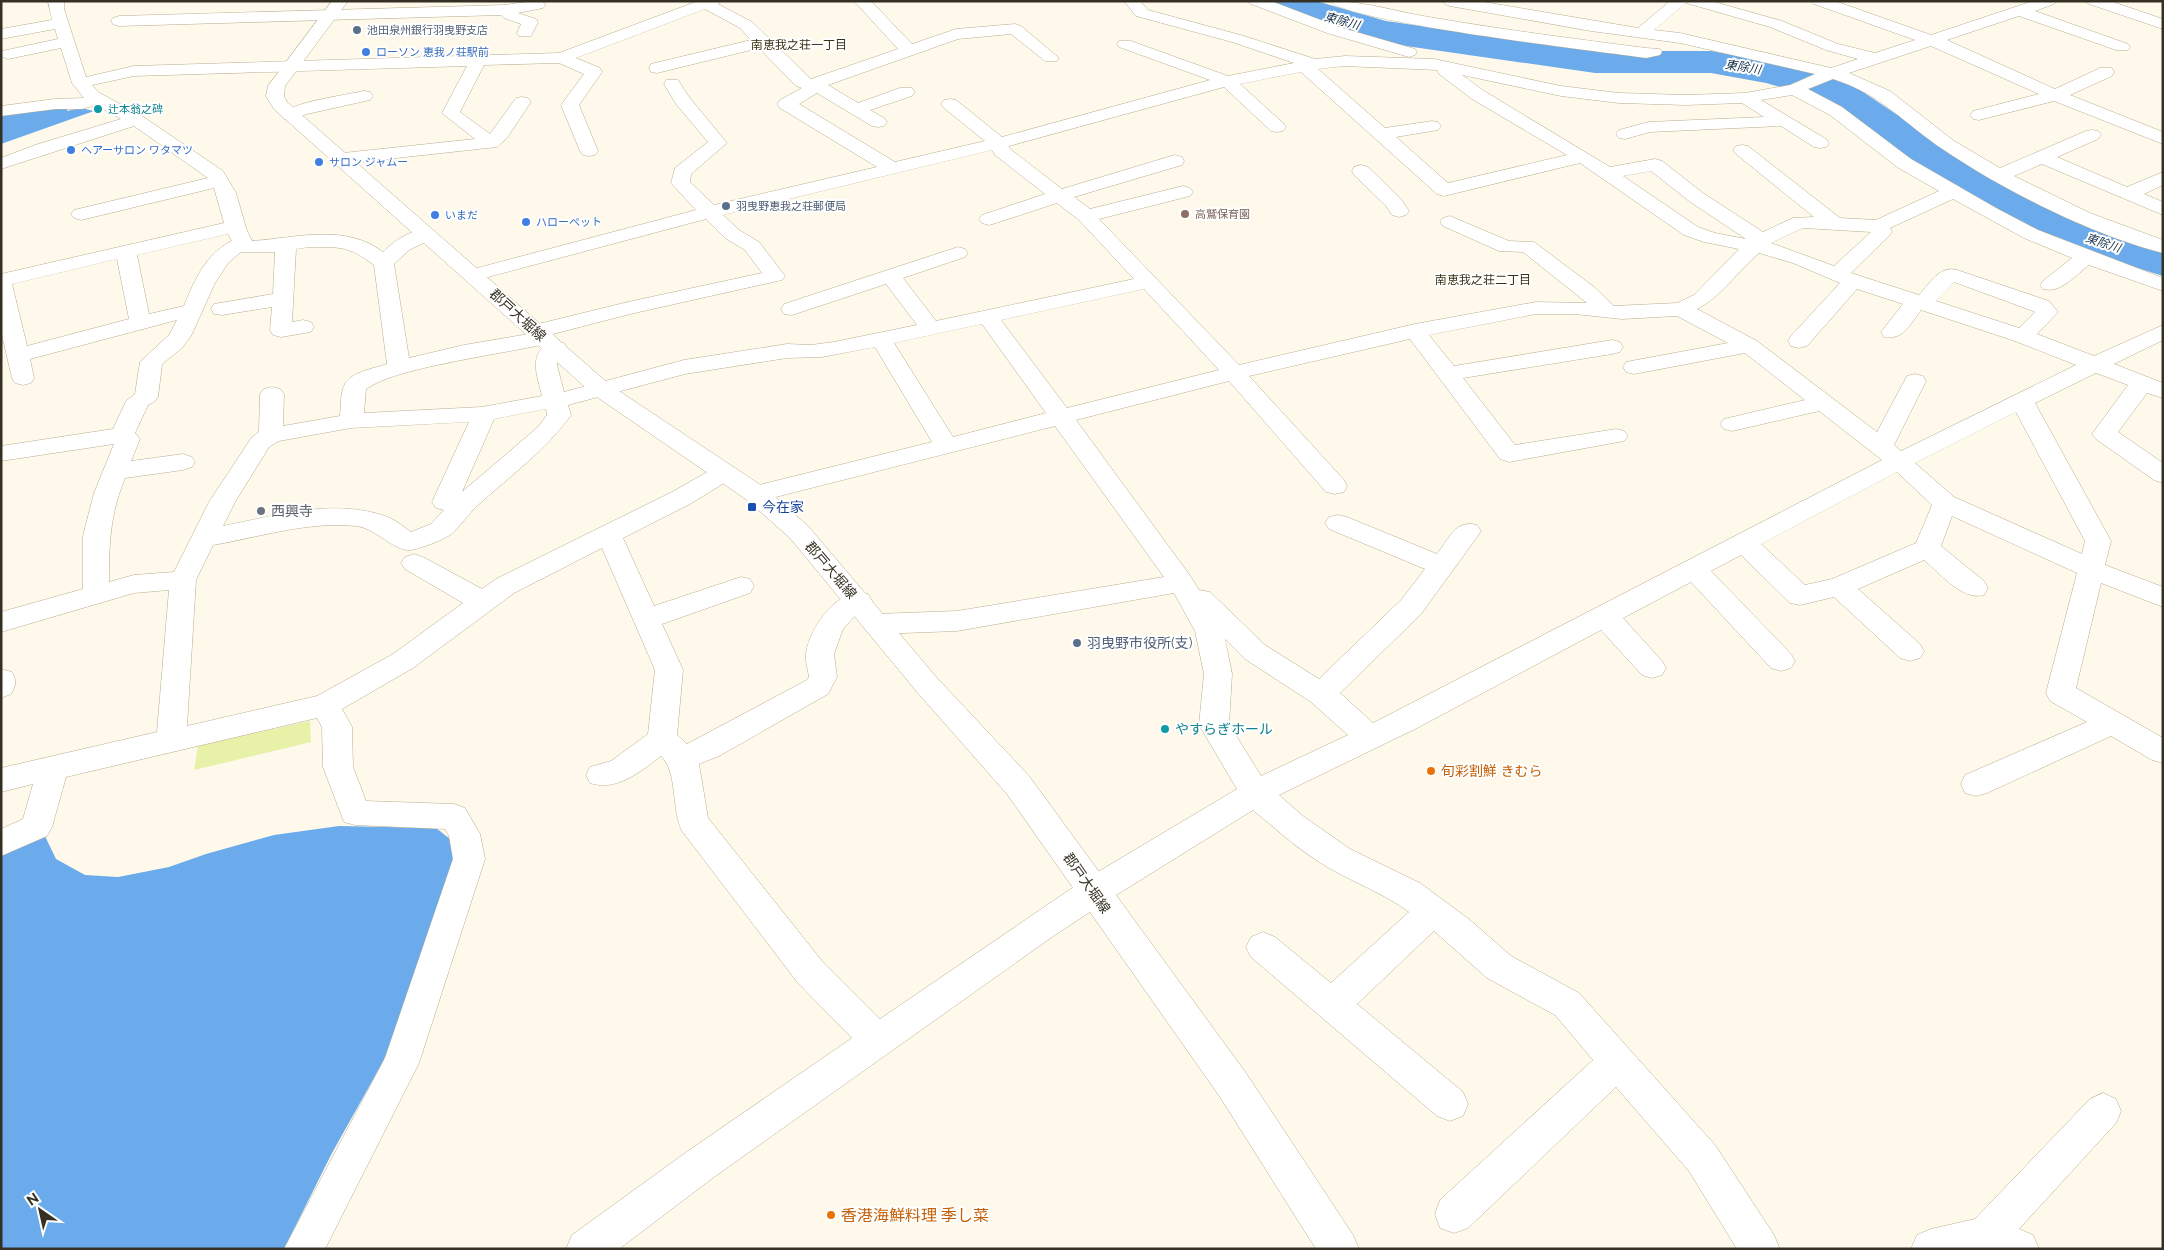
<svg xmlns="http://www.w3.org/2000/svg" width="2164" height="1250" font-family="Raleway,'Noto Sans JP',sans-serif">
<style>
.green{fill:#e7f1a8}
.water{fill:#6babec}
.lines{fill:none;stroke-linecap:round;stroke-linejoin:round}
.river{fill:#6babec;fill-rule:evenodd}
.minor-casing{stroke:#b9ad8c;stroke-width:1}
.major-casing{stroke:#b9ad8c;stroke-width:1}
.minor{fill:#fff;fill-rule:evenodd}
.major{fill:#fff;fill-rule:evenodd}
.service-dot{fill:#5c6f8a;stroke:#fff;stroke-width:2}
.shop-dot{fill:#3f7fe0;stroke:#fff;stroke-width:2}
.culture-dot{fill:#0f9aa8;stroke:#fff;stroke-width:2}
.education-dot{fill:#8d6e63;stroke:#fff;stroke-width:2}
.transit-dot{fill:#1a4fb4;stroke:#fff;stroke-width:2}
.worship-dot{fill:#6b7280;stroke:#fff;stroke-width:2}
.food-dot{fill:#e8710a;stroke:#fff;stroke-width:2}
.labels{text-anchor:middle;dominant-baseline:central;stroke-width:4;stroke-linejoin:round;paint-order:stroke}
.far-service-label{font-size:11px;fill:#4e5e75;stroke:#fff;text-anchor:start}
.far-shop-label{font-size:11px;fill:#366cbe;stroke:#fff;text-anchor:start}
.far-culture-label{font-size:11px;fill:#0d838f;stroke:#fff;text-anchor:start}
.far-education-label{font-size:11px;fill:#785e54;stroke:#fff;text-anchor:start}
.far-water-label{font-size:12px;font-style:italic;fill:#122d47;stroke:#fff}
.far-neighbourhood-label{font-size:12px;fill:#3a3012;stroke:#fff}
.street-label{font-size:14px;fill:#353023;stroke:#fff}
.transit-label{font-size:14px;fill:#164399;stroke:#fff;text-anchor:start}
.worship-label{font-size:14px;fill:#5b616d;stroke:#fff;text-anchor:start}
.service-label{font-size:14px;fill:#4e5e75;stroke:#fff;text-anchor:start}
.culture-label{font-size:14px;fill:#0d838f;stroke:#fff;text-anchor:start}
.food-label{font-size:14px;fill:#c56008;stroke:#fff;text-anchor:start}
.near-food-label{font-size:16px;fill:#c56008;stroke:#fff;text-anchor:start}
</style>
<rect width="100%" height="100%" fill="#fef9eb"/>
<path class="green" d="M 310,721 L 311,742 L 194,770 L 198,746 Z"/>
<path class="water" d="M 68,108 L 67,111 L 81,108 L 94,111 L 1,144 L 1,115 Z
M 339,826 L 436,828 L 450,839 L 455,863 L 384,1060 L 332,1153 L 284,1249 L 1,1249 L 1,851 L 44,834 L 56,859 L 85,875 L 118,877 L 169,867 L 206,854 L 274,835 Z"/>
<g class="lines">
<path class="river" d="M 1265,1 L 1316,1 L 1386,21 L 1595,51 L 1711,51 L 1784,64 L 1848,82 L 1983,172 L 2083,221 L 2163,247 L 2163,276 L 2051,241 L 1953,190 L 1820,98 L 1766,83 L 1711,73 L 1595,73 L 1385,43 L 1310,24 L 1270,8 Z"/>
<g class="minor-casing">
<path id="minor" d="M 48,1 L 64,1 L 64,9 L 86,77 L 134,66 L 559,53 L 698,1 L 721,1 L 718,4 L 752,22 L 811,79 L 898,49 L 854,1 L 871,1 L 912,44 L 956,29 L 1015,24 L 1021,26 L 1059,58 L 1057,61 L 1045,61 L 1011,34 L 958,39 L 828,85 L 858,103 L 900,88 L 912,88 L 915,92 L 912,96 L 870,110 L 884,118 L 887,122 L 884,126 L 878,127 L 872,126 L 817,93 L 799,104 L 895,162 L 985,141 L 944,108 L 941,104 L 944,100 L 950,99 L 956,100 L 1002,137 L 1210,80 L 1119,47 L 1117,44 L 1119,41 L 1131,41 L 1228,76 L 1294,63 L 1232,42 L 1136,16 L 1124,1 L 1140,1 L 1148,10 L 1244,36 L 1315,59 L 1345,56 L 1434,59 L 1561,86 L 1619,93 L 1686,95 L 1745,93 L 1790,85 L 1815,74 L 1680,43 L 1591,31 L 1450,6 L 1445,4 L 1442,1 L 1478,1 L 1638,28 L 1670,1 L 1711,1 L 1782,21 L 1838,44 L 1875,53 L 1915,40 L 1814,4 L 1811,1 L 1835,1 L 1931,35 L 2033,1 L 2057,1 L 2054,4 L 2035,11 L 2128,44 L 2130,47 L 2128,50 L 2116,50 L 2019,16 L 1947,40 L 2055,89 L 2100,68 L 2112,68 L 2114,72 L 2112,76 L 2070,95 L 2163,132 L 2163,144 L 2054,101 L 1979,120 L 1973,119 L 1970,115 L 1973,111 L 2039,94 L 1931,46 L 1849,73 L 1890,91 L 1954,141 L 2000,168 L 2086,131 L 2092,130 L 2098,131 L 2101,135 L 2098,139 L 2057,157 L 2127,187 L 2163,172 L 2163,185 L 2144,194 L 2163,202 L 2163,215 L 2042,164 L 2014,176 L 2090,213 L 2163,240 L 2163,253 C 2094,236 2003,190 1944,150 C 1903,123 1883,95 1833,79 L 1808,89 L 1842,107 L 1911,159 L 1996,208 L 2038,230 L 2163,278 L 2163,291 L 2089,265 C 2076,275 2060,294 2043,289 L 2040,285 L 2043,281 L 2072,258 L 2024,238 L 1953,199 L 1890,228 L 1892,232 L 1889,236 L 1851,273 L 1919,295 C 1930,283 1940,265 1957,270 L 2049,301 L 2058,312 L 2037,334 L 2094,356 L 2163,325 L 2163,340 L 2114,364 L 2163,383 L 2163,398 L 2147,393 L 2118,432 L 2163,463 L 2163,483 L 2154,480 L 2096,439 L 2092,434 L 2128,385 L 2096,373 L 2035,403 L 2111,541 L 2105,565 L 2163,587 L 2163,607 L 2101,583 L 2076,688 L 2163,738 L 2163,763 L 2152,760 L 2111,736 L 1987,793 L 1976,796 L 1965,793 L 1961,784 L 1965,775 L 2087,722 L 2050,701 L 2046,693 L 2077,573 L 1952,516 L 1941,546 L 1984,581 L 1988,588 L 1984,595 C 1962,601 1941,574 1924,560 L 1858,589 L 1920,644 L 1924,651 L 1920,658 L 1910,661 L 1900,658 L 1834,597 L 1800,605 L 1790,603 L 1741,555 L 1711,571 L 1791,654 L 1795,661 L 1791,668 L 1781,671 L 1771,668 L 1691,582 L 1623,618 L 1662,661 L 1666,668 L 1662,675 L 1652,678 L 1642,675 L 1601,630 L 1417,728 L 1279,795 L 1303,816 L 1350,849 L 1420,883 L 1470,920 L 1511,956 L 1579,993 L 1715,1145 L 1774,1235 L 1780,1249 L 1737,1249 L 1689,1171 L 1616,1087 L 1468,1228 L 1454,1233 L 1440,1228 L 1435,1214 L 1440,1200 L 1593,1060 L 1555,1015 L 1487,978 L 1434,931 L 1357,1004 L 1463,1092 L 1468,1104 L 1463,1116 L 1450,1121 L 1437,1116 L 1251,957 L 1246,947 L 1251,937 L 1263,932 L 1275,937 L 1331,983 L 1409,912 C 1385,894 1355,883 1329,868 C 1301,852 1277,830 1253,810 L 1105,902 L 1052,937 L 714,1177 L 619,1249 L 566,1249 L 572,1235 L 688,1151 L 852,1038 L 798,983 L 682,831 C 671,809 678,772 661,756 C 641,771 617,792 590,783 L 586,775 L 590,767 L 611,761 L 648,734 L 655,670 L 602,548 L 514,593 L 413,668 L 342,709 L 352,727 L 353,767 L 366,801 L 454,804 L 465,808 L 480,834 L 485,859 L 419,1063 L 325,1249 L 284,1249 L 385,1058 L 453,859 L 449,836 L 445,829 L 355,825 L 344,822 L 323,767 L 322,727 L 317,718 L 66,777 L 52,827 L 47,836 L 1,856 L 1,829 L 23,819 L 33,784 L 1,792 L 1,768 L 157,732 L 169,590 L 134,593 L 1,632 L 1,612 L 83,589 L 83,536 L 94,493 L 114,444 L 1,461 L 1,446 L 113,429 L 126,401 L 135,394 L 140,362 L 169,335 L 177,320 L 30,359 L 34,378 L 31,383 L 23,385 L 15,383 L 12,378 L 1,331 L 1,274 L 224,223 L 214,188 L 81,220 L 74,218 L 71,214 L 74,210 L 208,178 L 134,126 L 1,169 L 1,158 L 35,145 L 121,119 L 96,105 L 82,109 L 55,109 L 1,116 L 1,106 L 55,99 L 84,98 L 72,83 L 61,48 L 8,59 L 1,56 L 2,51 L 58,39 L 55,29 L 1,39 L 1,29 L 52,20 ZM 1686,3 L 1770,27 L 1826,50 L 1858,59 L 1831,68 L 1680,33 L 1654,30 ZM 705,9 L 740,28 L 751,40 L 651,64 L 649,68 L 651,72 L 657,73 L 759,48 L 796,86 L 802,88 L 780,100 L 777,104 L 780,108 L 877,167 L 714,205 L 690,182 L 691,174 L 727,143 L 689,97 L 678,80 L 666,80 L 664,84 L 676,104 L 708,142 L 675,168 L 671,183 L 696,210 L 466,271 L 463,275 L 466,279 L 473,281 L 706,219 L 725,238 L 745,250 L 762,273 L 628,302 L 530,326 L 527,331 L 529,334 L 464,345 L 409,358 L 394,264 L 409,250 L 432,239 L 435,235 L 432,231 C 415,226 395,240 383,252 C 345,223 296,238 252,241 L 247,231 L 236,193 L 223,171 L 142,116 L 98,92 L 92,85 L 134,76 L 467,66 L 442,113 L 475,139 L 334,154 L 332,158 L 334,162 L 341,164 L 497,147 L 507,138 L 531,102 L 528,98 L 522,97 L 516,98 L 490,134 L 460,112 L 484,65 L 559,63 L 584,74 L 561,105 L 580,151 L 583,155 L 589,156 L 595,155 L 598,151 L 579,105 L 602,72 L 600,68 L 576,58 ZM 1345,66 L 1437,70 L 1439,74 L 1472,99 L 1567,155 L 1448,183 L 1396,137 L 1438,130 L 1441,126 L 1438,122 L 1432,121 L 1385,128 L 1318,69 ZM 1301,72 L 1437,194 L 1444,196 L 1580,163 L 1684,235 L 1704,242 L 1739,249 L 1694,295 L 1677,303 L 1614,306 L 1594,287 L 1534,242 L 1509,241 L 1450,216 L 1443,218 L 1440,222 L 1443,226 L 1499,251 L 1523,252 L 1587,303 L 1536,302 L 1415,324 L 1239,365 L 1099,219 L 1190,196 L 1193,192 L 1190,188 L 1183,186 L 1090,209 L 1074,197 L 1182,165 L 1184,161 L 1182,157 L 1175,155 L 1168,157 L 1062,189 L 1010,149 L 1009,146 L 1224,87 L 1271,131 L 1277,132 L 1283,131 L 1286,127 L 1283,123 L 1240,84 ZM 1462,75 L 1561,96 L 1619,103 L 1686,105 L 1742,103 L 1764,117 L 1649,122 L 1619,130 L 1616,134 L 1619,138 L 1625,139 L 1650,132 L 1781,126 L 1814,147 L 1820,148 L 1826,147 L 1829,143 L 1826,139 L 1761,100 L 1792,95 L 1830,115 L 1897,167 L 1939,191 L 1876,220 L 1840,218 L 1748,146 L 1742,145 L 1736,146 L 1733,150 L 1736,154 L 1814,217 L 1793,218 L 1763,232 L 1703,193 L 1662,161 L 1655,159 L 1610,167 L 1484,91 ZM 992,150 L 995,155 L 1045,194 L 982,215 L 979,219 L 982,223 L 989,225 L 996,223 L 1057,203 L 1079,220 L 1134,279 L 936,321 L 903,278 L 965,257 L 968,253 L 965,249 L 958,247 L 784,304 L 781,309 L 784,314 L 792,315 L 886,284 L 917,325 L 834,342 L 811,345 L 787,344 L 684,360 L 564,392 L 557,365 L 559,356 L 567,348 L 564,343 L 553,342 L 556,338 L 553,334 L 630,314 L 782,280 L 785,276 L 759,242 L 739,230 L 723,215 ZM 1651,171 L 1689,201 L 1746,239 L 1715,233 L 1698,227 L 1623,176 ZM 1803,228 L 1871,232 L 1834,266 L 1771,243 ZM 228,234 L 232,241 C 206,253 194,281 184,306 L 149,314 L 137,255 ZM 310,247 C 341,247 349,246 374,265 L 387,364 C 375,368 351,372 345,384 C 340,393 341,406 340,416 L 283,426 L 284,394 L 280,389 L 272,387 L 264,389 L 260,394 L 259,432 L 252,437 L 209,502 L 174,572 L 134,575 L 109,582 C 109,542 110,515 125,478 L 183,470 L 192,467 L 195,462 L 192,457 L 183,454 L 131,461 L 140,439 L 135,433 L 148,405 L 154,402 L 158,397 L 162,364 L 182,348 L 191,336 L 215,283 L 228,263 L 241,252 L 275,252 L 273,294 L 214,304 L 211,309 L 214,314 L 222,315 L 272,307 L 270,330 L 273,335 L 281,337 L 311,332 L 314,327 L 311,322 L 303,320 L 292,322 L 296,249 ZM 1759,253 L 1793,263 L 1840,283 L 1791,336 L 1788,341 L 1791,346 L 1799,348 L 1807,346 L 1857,289 L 1903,304 L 1881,332 L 1884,337 C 1903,341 1911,323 1921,310 L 2015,341 L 2076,365 L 1901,451 L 1894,445 L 1926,381 L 1923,376 L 1915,374 L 1907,376 L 1877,432 L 1757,341 L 1697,309 C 1720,298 1739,270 1759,253 ZM 117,259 L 129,319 L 27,346 L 12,284 ZM 1954,282 L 2033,311 L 2035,312 L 2019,328 L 1936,301 ZM 1144,289 L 1219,370 L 1067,408 L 1001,320 ZM 1536,314 L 1574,314 L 1622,319 L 1677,316 L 1728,343 L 1626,362 L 1623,367 L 1626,372 L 1634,374 L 1745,353 L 1805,400 L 1724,419 L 1720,424 L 1724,429 L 1732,431 L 1819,411 L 1882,460 L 1373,723 L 1340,693 L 1421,614 L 1477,537 L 1481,531 L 1477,525 C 1455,519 1449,539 1437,554 L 1347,517 L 1338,515 L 1329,517 L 1325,523 L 1329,529 L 1425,569 L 1401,600 L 1319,679 L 1265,645 L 1210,592 L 1199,590 L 1191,577 L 1076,420 L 1229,381 L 1326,492 L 1335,494 L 1344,492 L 1347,486 L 1344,480 L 1249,376 L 1410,339 L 1500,459 L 1509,462 L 1624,441 L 1628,436 L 1624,431 L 1616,429 L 1515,445 L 1463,378 L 1612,354 L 1620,352 L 1623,347 L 1620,342 L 1612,340 L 1454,366 L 1429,335 ZM 982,324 L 1046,413 L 953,437 L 894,343 ZM 547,344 C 528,356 538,378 542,396 L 482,407 L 364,413 L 366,389 C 384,377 408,372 428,367 C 468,358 507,352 547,344 ZM 875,347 L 932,442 L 747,488 L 744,494 L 747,500 L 756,502 L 1055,426 L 1164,577 L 957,611 L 876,614 L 866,617 L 862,624 L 866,631 L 876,634 L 957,631 L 1174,593 L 1195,631 L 1204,674 L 1199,725 L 1237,789 L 1081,882 L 880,1019 L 822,961 L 708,818 L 699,764 L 719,756 L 828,694 L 837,677 L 834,654 L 843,629 L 855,616 L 868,608 L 872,601 L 868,594 C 838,586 810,627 806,653 C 805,660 808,670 809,677 L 807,680 L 687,744 L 677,735 L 683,670 L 662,624 L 750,593 L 754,586 L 750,579 L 741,577 L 654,606 L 623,538 L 690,504 L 734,477 L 737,472 L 734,467 L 725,464 L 716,467 L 672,492 L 496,579 L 482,589 L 423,557 L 414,554 L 405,557 L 401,563 L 405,569 L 463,603 L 393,654 L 317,696 L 187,726 L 196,580 L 213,545 C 260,537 308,521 356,526 C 376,528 394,552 411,550 C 419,549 443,540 450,535 C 460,527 468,514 478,505 C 510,476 546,450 571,415 L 568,405 L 685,374 L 787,358 L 822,357 ZM 546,409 L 547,415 L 538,427 L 462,492 L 494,419 ZM 2016,412 L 2085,541 L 2082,554 L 1954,497 L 1915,463 ZM 469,422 L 432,502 L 436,508 L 444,510 L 431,524 L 411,532 C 403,526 394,519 385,516 C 332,498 275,516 223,526 L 235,502 L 269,447 L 279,441 L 351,428 ZM 1897,472 L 1932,505 L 1916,543 L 1832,579 L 1805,585 L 1761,544 ZM 1225,639 L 1245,659 L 1311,702 L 1348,735 L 1261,776 L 1229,724 L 1232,674 Z
M 532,1 L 543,2 L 546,5 L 543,8 L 518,13 L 536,19 L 538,22 L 531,36 L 519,36 L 517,33 L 521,24 L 504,18 L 501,15 L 119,26 L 113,24 L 111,21 L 113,18 L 119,16 L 505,5 Z
M 1248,1 L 1271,1 L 1339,27 L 1415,49 L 1417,52 L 1415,55 L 1409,57 L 1327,33 L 1251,4 Z
M 1330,1 C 1366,1 1400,13 1435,18 C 1505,30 1576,39 1646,48 L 1660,49 L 1662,52 L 1660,55 L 1646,58 C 1605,52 1345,22 1330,1 Z
M 2086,1 L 2110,1 L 2163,19 L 2163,29 L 2089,4 Z
M 364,91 L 370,92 L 373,96 L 370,100 L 307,114 L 290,120 L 284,119 L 281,115 C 290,102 347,95 364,91 Z
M 1361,165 L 1368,167 L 1401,199 L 1409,211 L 1406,215 L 1399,217 L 1392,215 L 1386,206 L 1354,175 L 1352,171 L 1354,167 Z
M 1,669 L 12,672 C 17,681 16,686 11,694 L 1,698 Z
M 2103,1093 L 2116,1099 L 2121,1111 L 2116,1123 L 2019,1229 L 2033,1235 L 2039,1249 L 1911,1249 L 1917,1235 L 1931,1229 L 1975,1219 L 2090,1099 Z"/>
</g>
<g class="major-casing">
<path id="major" d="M 332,1 L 348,1 L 285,86 L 284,96 L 287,102 L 610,385 L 765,488 L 808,526 L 937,678 L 1029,776 L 1246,1073 L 1353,1235 L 1359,1249 L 1316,1249 L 1220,1097 L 1007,794 L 917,692 L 790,538 L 747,500 L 594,395 L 274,109 L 266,96 L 268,86 Z"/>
</g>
<use href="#minor" class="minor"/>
<use href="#major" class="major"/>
</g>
<g class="service-dot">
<circle cx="357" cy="30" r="5"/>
<circle cx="726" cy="206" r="5"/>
<circle cx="1077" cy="643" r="5"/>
</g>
<g class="shop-dot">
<circle cx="366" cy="52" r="5"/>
<circle cx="71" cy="150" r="5"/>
<circle cx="319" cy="162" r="5"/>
<circle cx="435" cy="215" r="5"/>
<circle cx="526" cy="222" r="5"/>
</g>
<g class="culture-dot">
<circle cx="98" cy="109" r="5"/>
<circle cx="1165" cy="729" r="5"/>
</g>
<circle class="education-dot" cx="1185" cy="214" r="5"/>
<rect class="transit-dot" x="747" y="502" width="10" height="10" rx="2.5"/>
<circle class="worship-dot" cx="261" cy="511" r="5"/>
<g class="food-dot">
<circle cx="1431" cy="771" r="5"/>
<circle cx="831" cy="1215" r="5"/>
</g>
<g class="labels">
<g class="far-service-label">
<text x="367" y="30">池田泉州銀行羽曳野支店</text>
<text x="736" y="206">羽曳野恵我之荘郵便局</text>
</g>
<g class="far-shop-label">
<text x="376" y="52">ローソン 恵我ノ荘駅前</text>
<text x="81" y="150">ヘアーサロン ワタマツ</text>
<text x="329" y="162">サロン ジャムー</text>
<text x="445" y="215">いまだ</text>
<text x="536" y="222">ハローペット</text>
</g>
<g class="far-culture-label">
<text x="108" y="109">辻本翁之碑</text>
</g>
<g class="far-education-label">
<text x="1195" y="214">高鷲保育園</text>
</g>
<g class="far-water-label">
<text transform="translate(1342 21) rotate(15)">東除川</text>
<text transform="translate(1743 67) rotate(9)">東除川</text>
<text transform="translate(2103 243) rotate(18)">東除川</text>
</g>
<g class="far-neighbourhood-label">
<text x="799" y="45">南恵我之荘一丁目</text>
<text x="1483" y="280">南恵我之荘二丁目</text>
</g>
<g class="street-label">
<text transform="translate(518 315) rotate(42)">郡戸大堀線</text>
<text transform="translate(831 570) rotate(49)">郡戸大堀線</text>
<text transform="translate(1087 883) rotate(55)">郡戸大堀線</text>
</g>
<g class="transit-label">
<text x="762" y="507">今在家</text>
</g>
<g class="worship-label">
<text x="271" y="511">西興寺</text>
</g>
<g class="service-label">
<text x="1087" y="643">羽曳野市役所(支)</text>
</g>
<g class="culture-label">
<text x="1175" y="729">やすらぎホール</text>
</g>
<g class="food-label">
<text x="1441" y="771">旬彩割鮮 きむら</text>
</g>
<g class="near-food-label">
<text x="841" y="1215">香港海鮮料理 季し菜</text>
</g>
</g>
<rect width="2164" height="1250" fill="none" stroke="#353023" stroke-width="5"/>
<g transform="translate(40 1210) rotate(326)" stroke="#ffffff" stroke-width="4" paint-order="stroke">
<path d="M0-4L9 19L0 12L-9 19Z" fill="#353023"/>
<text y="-8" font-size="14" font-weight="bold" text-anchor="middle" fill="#353023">N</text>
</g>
</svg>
